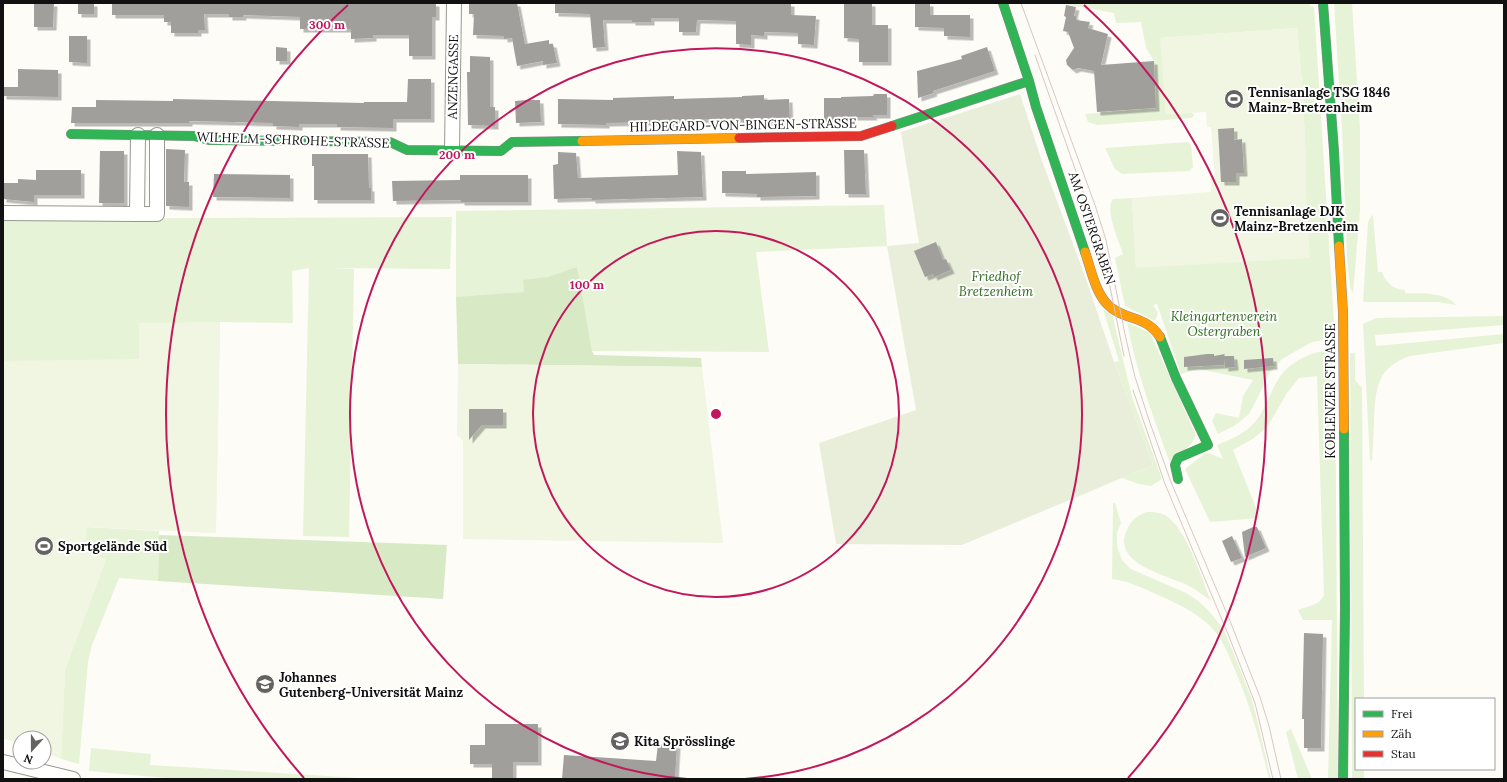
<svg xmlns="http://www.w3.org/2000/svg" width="1507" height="782" font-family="Lora,serif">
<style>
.green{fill:#e7f3d7}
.forest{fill:#d8eac5}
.cemetery{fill:#e9eedb}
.pitch{fill:#f0f6e1}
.building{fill:#a19f9c;filter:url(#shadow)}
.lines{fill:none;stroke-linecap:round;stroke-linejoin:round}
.street-casing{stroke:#979795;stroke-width:16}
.fast-casing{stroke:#8e8d8b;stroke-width:10}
.slow-casing{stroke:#8e8d8b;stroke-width:10}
.jam-casing{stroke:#8e8d8b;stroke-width:10}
.street{stroke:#fffffe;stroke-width:14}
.fast{stroke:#30b455;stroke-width:9}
.slow{stroke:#ff9f0a;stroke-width:9}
.jam{stroke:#e5322d;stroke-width:9}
.tram{stroke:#d9c6c7;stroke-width:1}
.ring{fill:none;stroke:#c2185b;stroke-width:2}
.labels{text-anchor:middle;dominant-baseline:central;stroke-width:4;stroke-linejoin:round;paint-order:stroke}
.street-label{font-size:13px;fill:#111;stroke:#fff}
.poi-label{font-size:13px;font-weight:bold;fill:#111;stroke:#fff;text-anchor:start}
.park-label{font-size:13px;font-style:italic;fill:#2f6b1f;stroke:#fff}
.centre{fill:#c2185b;stroke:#fff;stroke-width:2}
.ring-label{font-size:12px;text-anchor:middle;font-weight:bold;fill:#c2185b;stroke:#fff;stroke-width:4;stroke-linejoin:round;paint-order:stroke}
</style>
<defs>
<filter id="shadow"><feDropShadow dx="3.5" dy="3.5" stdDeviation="0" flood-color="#0004"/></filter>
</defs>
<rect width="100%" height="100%" fill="#fdfcf7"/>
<path class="green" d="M 1066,3 L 1309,3 L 1310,6 L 1314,7 L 1335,338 L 1312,342 L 1282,359 L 1270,372 L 1253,407 L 1249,414 L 1234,426 L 1218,434 L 1212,421 L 1216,413 L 1239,418 L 1243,396 L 1253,380 L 1198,369 L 1181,374 L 1157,304 L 1153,305 L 1158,313 L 1155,321 L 1125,306 L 1115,258 L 1123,254 C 1119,241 1104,209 1113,199 L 1132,198 L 1136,268 L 1212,192 L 1211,178 L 1215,173 L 1213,152 L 1306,168 L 1303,96 L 1297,28 L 1161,38 L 1166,114 L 1192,113 L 1194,115 L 1192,118 L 1097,125 L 1088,122 L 1085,114 L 1156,108 L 1154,61 L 1146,48 L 1141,22 L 1116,23 L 1114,13 L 1065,4 Z
M 1334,3 L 1352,3 L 1360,128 L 1360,210 L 1353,294 L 1350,286 L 1347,258 L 1342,129 Z
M 1188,142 L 1191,145 L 1193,167 L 1189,171 L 1122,174 L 1115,169 L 1105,148 Z
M 884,205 L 887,246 L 756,252 L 769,352 L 592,351 L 576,268 L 548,300 L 456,297 L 456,211 Z
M 1372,215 L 1373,216 L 1378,272 L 1382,272 C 1386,283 1393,289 1405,290 L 1405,293 C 1421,294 1444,291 1456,305 L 1438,302 L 1363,302 L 1368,222 Z
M 452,217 L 450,269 L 331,268 L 354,269 L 349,537 L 303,536 L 309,268 L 292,271 L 293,323 L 220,322 L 216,513 L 87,527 L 159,531 L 158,581 L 119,578 L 92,645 L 88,662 L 79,764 L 61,759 L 65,669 L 106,559 L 85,552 L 3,505 L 3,219 Z
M 1103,309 L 1112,314 L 1132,397 L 1162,479 L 1151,486 L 1139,484 L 1122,478 L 1153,465 L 1114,362 L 1119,361 Z
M 1504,316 L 1504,325 L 1375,335 L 1376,346 L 1504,334 L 1504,343 L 1410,356 C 1378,367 1376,386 1374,417 C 1374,431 1373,446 1372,460 L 1370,461 L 1363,324 L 1376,318 Z
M 1127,322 L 1150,333 L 1196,435 L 1192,443 L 1170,463 C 1153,417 1136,371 1127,322 Z
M 1335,349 L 1338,779 L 1328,779 L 1332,620 L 1303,620 L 1298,610 C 1308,606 1320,605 1324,595 L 1317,376 L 1299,378 L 1287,393 L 1268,426 L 1254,438 L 1233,450 L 1260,518 L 1210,522 L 1185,469 L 1204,454 L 1209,453 L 1223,459 L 1217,445 C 1230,440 1244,434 1254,423 C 1265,411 1268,397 1276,383 C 1289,360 1311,352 1335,349 Z
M 1350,353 L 1355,353 L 1355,380 L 1362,388 L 1364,699 L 1356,699 L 1356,769 L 1364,769 L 1364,779 L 1352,779 Z
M 1113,503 L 1115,503 L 1121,523 L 1117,533 L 1117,546 L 1122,560 L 1131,569 L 1186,593 L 1197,600 L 1208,610 L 1224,630 L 1252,699 L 1271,779 L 1269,779 C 1260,741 1250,704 1234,668 C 1228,653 1222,638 1210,626 C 1196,612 1176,603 1158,595 C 1143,588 1128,581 1112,579 Z
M 1147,512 C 1153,512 1159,512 1165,515 C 1186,527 1202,579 1211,601 C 1204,596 1197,590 1189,586 C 1168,575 1113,565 1126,532 C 1130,522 1136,515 1147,512 Z
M 1291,729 L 1312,779 L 1298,779 L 1286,732 Z
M 91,748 L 151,754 L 150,765 L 376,779 L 176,779 L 89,771 Z"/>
<path class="forest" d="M 577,267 L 592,351 L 594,355 L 701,358 L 702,367 L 458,364 L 456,297 L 524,292 L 523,280 L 548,277 Z
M 159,535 L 447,545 L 443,599 L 158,581 Z"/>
<path class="cemetery" d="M 1020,94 L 1041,158 L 1086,279 L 1114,362 L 1153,465 L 962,545 L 836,544 L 819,443 L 916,410 L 887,246 L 919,243 L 901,132 Z"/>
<path class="pitch" d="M 1297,28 L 1303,96 L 1306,168 L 1306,191 L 1310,258 L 1136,268 L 1132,198 L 1211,192 L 1211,178 L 1215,173 L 1211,127 L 1207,127 L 1206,112 L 1166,114 L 1160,38 Z
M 220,322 L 216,533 L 87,527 L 85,552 L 106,559 L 65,669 L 61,759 L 44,752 L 44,738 L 20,738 L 20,744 L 3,738 L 3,361 L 139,359 L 139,323 Z
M 458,364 L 702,367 L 723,543 L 463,539 L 463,441 L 457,435 Z"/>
<path class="building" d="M 34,3 L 54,3 L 53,27 L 34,27 Z
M 78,3 L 94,3 L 94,14 L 78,14 Z
M 112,3 L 436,3 L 436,17 L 432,17 L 432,56 L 409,56 L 409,35 L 373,35 L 373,38 L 351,39 L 351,29 L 300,29 L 300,17 L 243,15 L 243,17 L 229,17 L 229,14 L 204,14 L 205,30 L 198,30 L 198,33 L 171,33 L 171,22 L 164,22 L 164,15 L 112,15 Z
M 469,3 L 517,3 L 525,44 L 549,40 L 549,44 L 553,44 L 557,63 L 543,65 L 543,61 L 517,66 L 512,38 L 504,39 L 504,36 L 473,35 L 474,14 L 469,14 Z
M 555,3 L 791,3 L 791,15 L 816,16 L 814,45 L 798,44 L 798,33 L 764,32 L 764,36 L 751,35 L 751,45 L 736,44 L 736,21 L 697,20 L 696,32 L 679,32 L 679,18 L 651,18 L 651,22 L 632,22 L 632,20 L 603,20 L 605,47 L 593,48 L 590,14 L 555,13 Z
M 844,3 L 872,3 L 872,25 L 888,25 L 888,62 L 859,62 L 859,39 L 844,38 Z
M 915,3 L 930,3 L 930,15 L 970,15 L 970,37 L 944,36 L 944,28 L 915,27 Z
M 1066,5 L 1076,7 L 1074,16 L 1076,16 L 1076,20 L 1090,22 L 1088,28 L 1108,34 L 1101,65 L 1154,61 L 1156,108 L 1097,112 L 1094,71 L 1078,68 L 1073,70 L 1067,65 L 1066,60 L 1074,48 L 1068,32 L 1063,31 L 1066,17 L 1064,16 Z
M 69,36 L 87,36 L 87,63 L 69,62 Z
M 276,47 L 287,48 L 287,61 L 276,61 Z
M 987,47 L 995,71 L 933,91 L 934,93 L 918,98 L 917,71 L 962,59 L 961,56 Z
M 470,56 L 490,57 L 490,107 L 495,107 L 495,126 L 468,125 L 467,72 L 470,72 Z
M 18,69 L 58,70 L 58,97 L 3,96 L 3,87 L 18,87 Z
M 408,79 L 431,79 L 431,119 L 393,119 L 393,128 L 337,127 L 337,124 L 299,124 L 299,127 L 273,126 L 273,123 L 189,121 L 189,123 L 71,123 L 72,107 L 96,107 L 96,100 L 173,101 L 173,99 L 364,103 L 364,102 L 407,102 Z
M 874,94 L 887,94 L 887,115 L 873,115 L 874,117 L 841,117 L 841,119 L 834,119 L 834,122 L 824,122 L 824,98 L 841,98 L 841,97 L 873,96 Z
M 764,95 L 764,100 L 789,99 L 790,123 L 743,123 L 743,120 L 738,119 L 675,120 L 675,124 L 657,125 L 657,122 L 606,123 L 606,125 L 558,124 L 558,99 L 613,100 L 613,98 L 674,96 L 674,99 L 742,97 L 742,96 Z
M 527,100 L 540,100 L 541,122 L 516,123 L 515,101 Z
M 1234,128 L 1234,140 L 1242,139 L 1244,173 L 1236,173 L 1236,182 L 1221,182 L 1218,129 Z
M 166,149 L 185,150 L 184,182 L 189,182 L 189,207 L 166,206 Z
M 844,150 L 864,150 L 866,194 L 845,194 Z
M 100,151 L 124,151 L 124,203 L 99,203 Z
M 677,151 L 701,152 L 703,197 L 592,200 L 592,198 L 554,199 L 553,165 L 558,164 L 558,152 L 576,153 L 578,178 L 678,175 Z
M 312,154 L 368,154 L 369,188 L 371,188 L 371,200 L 314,200 L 314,166 L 312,166 Z
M 36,170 L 81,170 L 81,195 L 34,195 L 34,202 L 3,199 L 3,183 L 18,183 L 18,179 L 36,180 Z
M 722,171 L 746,171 L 746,174 L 816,172 L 816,196 L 757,197 L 757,194 L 722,193 Z
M 214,174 L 290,175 L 290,198 L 213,197 Z
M 460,175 L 528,175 L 528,202 L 461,202 L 461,200 L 393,201 L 392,181 L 460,180 Z
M 936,242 L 943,260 L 946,259 L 951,270 L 934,277 L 933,274 L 925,277 L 914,251 Z
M 1207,354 L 1214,354 L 1214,356 L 1225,354 L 1224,356 L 1234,356 L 1235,367 L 1225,368 L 1224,359 L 1224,365 L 1184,367 L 1184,357 Z
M 1273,358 L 1274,366 L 1244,369 L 1244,360 Z
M 469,409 L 503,409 L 503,425 L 482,425 L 469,440 Z
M 1253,527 L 1257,527 L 1266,548 L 1245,557 L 1242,532 Z
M 1232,536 L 1242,558 L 1231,562 L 1222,541 Z
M 1304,633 L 1323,634 L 1321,748 L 1304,748 L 1304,719 L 1302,719 Z
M 485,724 L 538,724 L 538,762 L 513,762 L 513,779 L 492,779 L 492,764 L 470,764 L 470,745 L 485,745 Z
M 658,744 L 677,745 L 675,779 L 562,779 L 564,755 L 656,761 Z"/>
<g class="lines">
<g class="street-casing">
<path id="street" d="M 452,151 L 454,3
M 3,213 L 137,214 L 138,135
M 137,214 L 157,214 L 157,135
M 3,762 L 73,779"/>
</g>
<g class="fast-casing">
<path id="fast" d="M 1003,3 L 1029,81 L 1036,107 L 1085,252
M 1323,3 L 1334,151 L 1339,246
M 892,126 L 1029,81
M 71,134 L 194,136 L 209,140 L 390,142 L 407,150 L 501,151 L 512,142 L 582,141
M 1160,337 L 1176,378 L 1208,445 L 1178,458 L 1175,465 L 1178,479
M 1343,779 L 1345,609 L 1344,429"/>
</g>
<g class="slow-casing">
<path id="slow" d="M 582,141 L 739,138
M 1339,246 L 1343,312 L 1344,429
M 1085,252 C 1091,269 1095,292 1108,305 C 1124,321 1145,314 1160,337"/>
</g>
<g class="jam-casing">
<path id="jam" d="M 739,138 L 861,136 L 892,126"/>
</g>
<use href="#street" class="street"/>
<use href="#fast" class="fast"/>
<use href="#slow" class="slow"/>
<use href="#jam" class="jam"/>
<path class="tram" d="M 1021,3 L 1095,205 L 1106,240 L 1126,339 L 1135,377 L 1150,423 L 1171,482 L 1230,621 L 1260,697 L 1269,726 L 1281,779
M 1035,55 L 1092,217 L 1104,257 L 1124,356
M 1133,390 L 1165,484 L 1228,634 L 1255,703 L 1273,779"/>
</g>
<g class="ring">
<circle cx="716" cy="414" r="183"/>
<path d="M687 779A366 366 0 1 1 745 779"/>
<path d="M304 778A550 550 0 0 1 348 5M1084 5A550 550 0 0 1 1128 778"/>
</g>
<defs>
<g id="stadium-disc" transform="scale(1)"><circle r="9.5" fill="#646362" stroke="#fff"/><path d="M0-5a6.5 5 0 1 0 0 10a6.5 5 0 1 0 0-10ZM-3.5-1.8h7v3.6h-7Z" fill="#fff"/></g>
<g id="university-disc" transform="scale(1)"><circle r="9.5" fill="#646362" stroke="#fff"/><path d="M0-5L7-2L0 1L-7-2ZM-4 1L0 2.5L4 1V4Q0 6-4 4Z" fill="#fff"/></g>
<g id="school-disc" transform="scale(1)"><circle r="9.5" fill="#646362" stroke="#fff"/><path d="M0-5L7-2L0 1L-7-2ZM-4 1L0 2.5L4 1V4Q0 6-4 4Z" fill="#fff"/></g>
</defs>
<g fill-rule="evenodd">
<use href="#stadium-disc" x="1234" y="99"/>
<use href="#stadium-disc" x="1220" y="218"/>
<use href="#stadium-disc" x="44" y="546"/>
<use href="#university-disc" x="265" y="684"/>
<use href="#school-disc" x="620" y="741"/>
</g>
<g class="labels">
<g class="street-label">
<text transform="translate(453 77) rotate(-89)">ANZENGASSE</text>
<text transform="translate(743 125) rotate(-1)">HILDEGARD-VON-BINGEN-STRASSE</text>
<text transform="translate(293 140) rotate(2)">WILHELM-SCHROHE-STRASSE</text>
<text transform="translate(1092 228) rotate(71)">AM OSTERGRABEN</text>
<text transform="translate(1330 391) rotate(-90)">KOBLENZER STRASSE</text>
</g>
<g class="poi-label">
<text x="1248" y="92">Tennisanlage TSG 1846<tspan x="1248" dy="15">Mainz-Bretzenheim</tspan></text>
<text x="1234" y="211">Tennisanlage DJK<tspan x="1234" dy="15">Mainz-Bretzenheim</tspan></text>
<text x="58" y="546">Sportgelände Süd</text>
<text x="279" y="677">Johannes<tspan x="279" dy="15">Gutenberg-Universität Mainz</tspan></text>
<text x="634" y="741">Kita Sprösslinge</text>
</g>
<g class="park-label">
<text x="996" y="276">Friedhof<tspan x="996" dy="15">Bretzenheim</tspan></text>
<text x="1224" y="316">Kleingartenverein<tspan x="1224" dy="15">Ostergraben</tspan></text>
</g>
</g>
<circle cx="716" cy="414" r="6" class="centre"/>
<g class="ring-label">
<text x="327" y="29">300 m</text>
<text x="457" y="159">200 m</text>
<text x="587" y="289">100 m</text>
</g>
<rect width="1507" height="782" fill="none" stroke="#111111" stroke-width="8"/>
<rect x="1355" y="698" width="140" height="72" fill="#ffffff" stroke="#a0a0a0"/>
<rect x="1363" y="711" width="20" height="6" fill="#30b455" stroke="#a0a0a0"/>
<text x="1391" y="718" font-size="12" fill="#111111">Frei</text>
<rect x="1363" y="731" width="20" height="6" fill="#ff9f0a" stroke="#a0a0a0"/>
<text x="1391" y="738" font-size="12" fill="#111111">Zäh</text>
<rect x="1363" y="751" width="20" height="6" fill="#e5322d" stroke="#a0a0a0"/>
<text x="1391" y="758" font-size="12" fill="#111111">Stau</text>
<g transform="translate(32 750) rotate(201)"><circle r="19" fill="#ffffff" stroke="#a0a0a0"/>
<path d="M0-3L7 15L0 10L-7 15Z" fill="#646362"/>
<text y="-6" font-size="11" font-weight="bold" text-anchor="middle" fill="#111111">N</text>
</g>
</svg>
